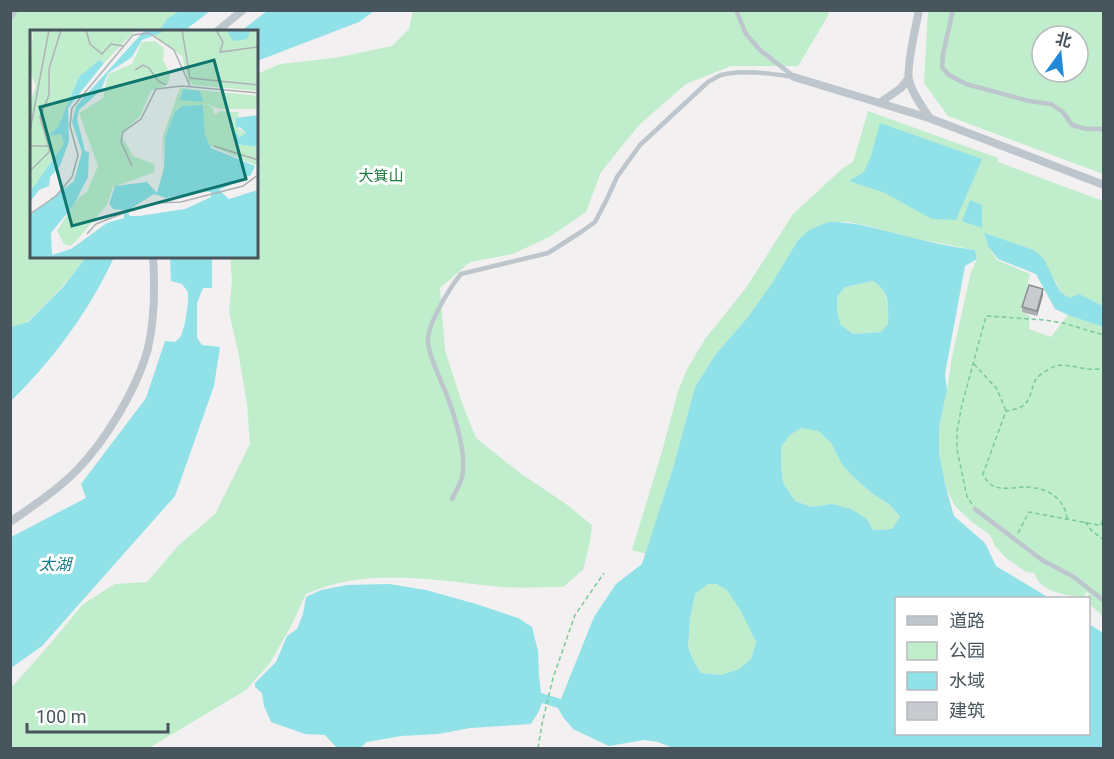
<svg xmlns="http://www.w3.org/2000/svg" width="1114" height="759" font-family="Roboto,'Noto Sans SC',sans-serif">
<style>
.green{fill:#c0edcc;fill-rule:evenodd}
.water{fill:#90e1e8;fill-rule:evenodd}
.lines{fill:none;stroke-linecap:round;stroke-linejoin:round}
.path{stroke:#7ac998;stroke-width:1.5;stroke-dasharray:4.5 3;stroke-linecap:butt}
.service{stroke:#bcc6cc;stroke-width:4.5}
.minor{stroke:#bcc6cc;stroke-width:8}
.wall{fill:#abafb2}
.shaded-wall{fill:#8b8e91}
.building{fill:#c7cbcf;stroke:#8b8e91;stroke-width:1.5}
.labels{text-anchor:middle;dominant-baseline:central;stroke-width:6;stroke-linejoin:round;paint-order:stroke}
.park-label{font-size:15px;fill:#1c7b3f;stroke:#fff}
.water-label{font-size:16px;font-style:italic;fill:#137d87;stroke:#fff}
.inset-road{fill:none;stroke:#aeb2b5;stroke-width:1.5}
.view{fill:#0f766e;fill-opacity:0.15;stroke:#0f766e;stroke-width:3}
.inset-edge{fill:none;stroke:#48555c;stroke-width:3}
</style>
<rect width="100%" height="100%" fill="#f2f0f0"/>
<path class="green" d="M 11,11 L 179,11 L 167,19 L 159,31 L 32,32 L 32,256 L 84,257 L 83,261 C 62,288 39,314 11,334 Z
M 413,11 L 828,11 L 829,14 L 798,66 L 731,66 L 686,84 L 639,125 L 601,172 L 586,212 L 551,236 L 513,254 L 470,262 L 440,288 L 445,350 L 462,403 L 476,438 L 520,473 L 566,504 L 592,525 L 590,542 L 583,570 L 563,587 C 540,587 516,589 493,586 C 430,580 367,567 306,594 L 291,626 L 270,663 L 246,690 L 149,748 L 11,748 L 11,688 L 50,644 L 83,604 L 115,584 L 147,582 L 178,546 L 215,514 L 250,444 L 247,404 L 238,351 L 229,312 L 232,280 L 230,257 L 256,256 L 257,74 L 280,64 L 335,58 L 392,46 L 409,29 Z
M 928,11 L 1103,11 L 1103,174 L 948,116 L 924,83 ZM 1042,36 L 1078,36 L 1078,72 L 1042,72 Z
M 868,111 L 998,158 L 998,162 L 1103,201 L 1103,306 L 1095,302 L 1070,298 L 1060,292 L 1056,282 L 1034,250 L 984,234 L 988,246 L 997,260 L 1030,274 L 1021,311 L 1030,316 L 1029,329 L 1051,337 L 1068,315 L 1103,327 L 1103,617 L 1089,603 L 1087,596 L 1090,594 L 1086,592 L 1084,597 C 1072,597 1047,592 1039,582 C 1037,579 1036,576 1034,573 L 1026,572 L 1005,557 L 995,546 L 990,535 L 972,522 L 955,506 L 946,488 L 939,453 L 939,427 L 947,390 L 952,357 L 971,272 L 977,259 L 975,250 L 909,237 L 869,226 L 849,222 L 828,222 L 809,230 L 798,240 L 772,283 L 748,317 L 715,355 L 695,387 L 673,468 L 646,554 L 632,550 L 663,448 L 678,391 L 687,369 L 705,339 L 746,288 L 793,214 L 843,168 L 853,162 Z
M 873,281 L 883,288 L 888,304 L 888,325 L 881,332 L 853,334 L 841,325 L 837,311 L 837,297 L 845,287 Z
M 801,428 L 818,431 L 831,443 L 843,465 L 859,482 L 873,494 L 889,504 L 900,518 L 892,529 L 873,530 L 867,519 L 832,504 L 812,507 L 795,501 L 783,483 L 781,464 L 781,447 L 790,435 Z
M 708,584 C 714,584 721,584 726,589 C 737,599 750,628 756,642 L 751,659 L 739,669 L 721,675 L 701,673 L 694,662 L 688,646 L 690,619 L 695,593 Z"/>
<path class="water" d="M 179,11 L 179,10 L 210,11 L 184,31 L 159,31 L 167,19 Z
M 267,11 L 267,10 L 374,11 L 359,22 L 257,61 L 256,32 L 241,31 Z
M 880,123 L 982,159 L 956,220 L 932,219 L 885,193 L 849,181 L 864,172 L 871,156 Z
M 970,200 L 982,205 L 982,228 L 962,221 Z
M 828,222 C 859,222 877,229 906,236 C 929,242 952,247 975,250 L 977,259 L 965,266 L 945,374 L 947,390 L 939,427 L 939,453 L 946,488 L 954,516 L 985,543 L 996,566 L 1049,598 L 896,598 L 896,734 L 1088,734 L 1089,624 L 1103,633 L 1103,748 L 673,748 L 658,742 L 644,740 L 609,746 L 573,729 L 563,717 L 558,708 L 542,703 L 539,711 L 531,724 L 470,728 L 438,734 L 401,736 L 367,742 L 360,748 L 337,748 L 325,735 L 305,734 L 271,722 L 264,706 L 262,693 L 255,687 L 255,683 L 276,662 L 287,636 L 297,629 L 303,614 L 306,597 L 321,590 L 347,585 L 389,584 L 426,590 L 476,604 L 518,618 L 532,627 L 538,651 L 539,676 L 541,693 L 561,699 L 594,617 L 616,584 L 642,564 L 673,468 L 695,387 L 715,355 L 748,317 L 772,283 L 798,240 L 809,230 ZM 873,281 C 891,292 888,305 888,324 L 881,332 L 853,334 L 841,325 L 837,311 L 837,297 L 845,287 ZM 801,428 L 818,431 L 831,443 L 843,466 L 859,482 L 873,494 L 889,504 L 900,517 L 892,529 L 873,530 L 867,519 L 851,509 L 832,504 L 812,507 L 795,501 L 783,483 L 781,464 L 781,447 L 790,435 ZM 708,584 L 716,584 L 727,590 L 742,613 L 756,642 L 751,659 L 739,669 L 721,675 L 701,673 L 694,662 L 688,647 L 690,619 L 695,594 Z
M 984,233 L 1034,250 L 1044,259 L 1060,292 L 1070,298 L 1079,294 L 1103,306 L 1103,327 L 1068,315 L 1055,309 L 1036,274 L 998,259 L 988,246 Z
M 84,257 L 114,257 C 90,310 53,360 11,401 L 11,327 L 28,322 L 63,287 L 83,261 Z
M 170,257 L 212,257 L 212,288 L 203,288 L 197,303 L 197,338 L 202,345 L 220,347 L 214,386 L 175,496 L 42,646 L 11,668 L 11,537 L 86,498 L 81,484 L 146,398 L 165,341 L 175,342 L 181,336 L 185,323 L 188,304 L 188,292 L 182,284 L 171,281 Z"/>
<g class="lines">
<path class="path" d="M 974,364 L 997,389 L 1006,411
M 972,504 L 967,497 L 957,449 L 957,431 L 962,405 L 986,316 L 1045,320 L 1063,323 L 1104,335
M 1067,519 C 1065,497 1045,487 1025,487 C 1016,487 1005,490 996,487 C 989,485 986,480 983,474 L 1006,411 C 1012,410 1019,409 1024,405 C 1032,398 1031,387 1036,379 C 1040,374 1050,368 1056,366 C 1069,362 1087,373 1104,368
M 1085,522 L 1092,531 L 1104,540
M 1101,525 L 1104,515
M 1018,533 L 1029,512 L 1104,526
M 538,748 L 542,724 L 553,678 L 575,615 L 604,573"/>
<path class="service" d="M 736,10 L 746,34 L 760,50 L 792,75
M 953,10 L 943,54 L 942,67 L 949,75 L 966,84 L 1029,101 L 1051,104 L 1063,112 L 1072,125 L 1087,129 L 1104,129
M 10,19 L 16,10
M 452,499 C 455,492 460,485 462,477 C 468,452 451,403 440,379 C 436,369 427,350 428,339 C 429,322 450,287 461,274 L 548,253 L 581,232 L 595,222 L 606,201 L 617,177 L 640,145 L 708,82 C 712,80 716,77 721,75 C 742,69 773,74 794,77
M 975,509 L 1042,560 L 1074,577 L 1104,601"/>
<path class="minor" d="M 919,10 C 916,26 906,67 909,80 C 912,94 922,106 929,117
M 216,32 L 243,10
M 794,77 L 929,118 L 1104,185
M 881,102 L 901,88 L 908,79
M 10,522 C 33,506 56,491 76,471 C 105,442 138,387 148,348 C 155,318 155,287 153,256"/>
</g>
<path class="wall" d="M 1043,295 L 1037,316 L 1022,312 L 1022,307 Z"/>
<path class="shaded-wall" d="M 1043,289 L 1043,295 L 1037,316 L 1037,311 Z"/>
<path class="building" d="M 1029,285 L 1043,289 L 1037,311 L 1022,307 Z"/>
<g class="labels">
<g class="park-label">
<text x="381" y="176">大箕山</text>
</g>
<g class="water-label">
<text x="55" y="564">太湖</text>
</g>
</g>
<g transform="translate(30 30)">
<rect width="228" height="228" fill="#f2f0f0"/>
<path d="M 3,0 L 106,0 L 74,33 L 69,30 L 49,47 L 28,97 L 34,114 L 0,162 L 0,73 L 6,56 L 0,42 ZM 116,0 L 228,0 L 228,61 L 163,55 L 158,51 L 152,26 ZM 125,11 L 134,18 L 133,30 L 140,44 L 138,54 L 121,61 L 110,86 L 91,104 L 103,126 L 124,134 L 125,142 L 83,157 L 77,175 L 46,211 L 40,216 L 34,214 L 27,201 L 48,168 L 57,162 L 68,136 L 49,83 L 73,68 L 78,44 L 102,34 L 112,12 ZM 150,58 L 228,66 L 227,79 L 190,79 L 174,73 L 182,77 L 185,85 L 190,81 L 209,82 L 207,98 L 216,103 L 209,109 L 207,101 L 206,114 L 228,117 L 228,136 L 180,116 L 175,104 L 173,75 L 146,79 L 135,108 L 132,137 L 133,106 Z" fill="#c0edcc"/>
<path d="M 138,0 L 112,10 L 102,27 L 78,43 L 71,60 L 49,80 L 47,89 L 55,121 L 59,122 L 58,147 L 43,176 L 21,203 L 22,225 L 41,219 L 77,193 L 94,188 L 94,180 L 83,179 L 79,174 L 85,156 L 117,152 L 127,163 L 134,138 L 135,108 L 145,81 L 152,76 L 173,75 L 175,104 L 181,118 L 225,136 L 221,145 L 189,160 L 199,169 L 228,160 L 228,228 L 0,228 L 0,185 L 44,151 L 52,122 L 42,92 L 46,76 L 114,1 ZM 174,161 L 181,162 L 181,167 L 155,179 L 109,186 L 100,186 L 97,181 L 124,164 L 136,168 ZM 196,0 L 221,0 L 217,9 L 203,11 ZM 69,30 L 74,33 L 38,78 L 39,111 L 30,136 L 20,147 L 19,156 L 9,160 L 0,172 L 0,162 L 34,114 L 31,104 L 18,106 L 28,97 L 49,47 ZM 153,59 L 170,61 L 173,72 L 150,70 ZM 228,85 L 228,117 L 206,114 L 206,100 L 209,108 L 216,103 L 210,97 L 206,98 L 206,88 Z" fill="#90e1e8" fill-rule="evenodd"/>
<path class="inset-road" d="M 56,0 L 60,14 L 72,24 L 81,14 L 93,16M 152,0 L 160,48 L 228,55M 186,0 L 193,12 L 190,22 L 228,17M 105,40 L 113,35 L 119,38 L 128,51 L 136,55M 0,101 L 19,0M 0,116 L 20,116M 184,116 L 228,130M 102,136 L 91,112 L 93,102 L 111,89 L 126,59 L 152,56 L 228,63M 0,141 L 20,121 L 10,87 L 19,65 L 19,39 L 31,0M 0,184 L 26,166 L 42,147 L 48,125 L 40,96 L 42,78 L 103,5 L 119,3 L 144,20 L 160,56M 57,204 L 66,194 L 94,183 L 126,173 L 151,172 L 213,156 L 228,145"/>
<path class="view" d="M 184,30 L 216,149 L 42,196 L 10,77 Z"/>
<rect width="228" height="228" class="inset-edge"/>
</g>
<rect width="1114" height="759" fill="none" stroke="#48555c" stroke-width="24"/>
<rect x="895" y="597" width="195" height="138" fill="#ffffff" stroke="#b6bbbe" stroke-width="1.5"/>
<rect x="907" y="616" width="30" height="9" fill="#bcc6cc" stroke="#b6bbbe" stroke-width="1.5"/>
<text x="949" y="627" font-size="18" fill="#48555c">道路</text>
<rect x="907" y="642" width="30" height="18" fill="#c0edcc" stroke="#b6bbbe" stroke-width="1.5"/>
<text x="949" y="657" font-size="18" fill="#48555c">公园</text>
<rect x="907" y="672" width="30" height="18" fill="#90e1e8" stroke="#b6bbbe" stroke-width="1.5"/>
<text x="949" y="687" font-size="18" fill="#48555c">水域</text>
<rect x="907" y="702" width="30" height="18" fill="#c7cbcf" stroke="#b6bbbe" stroke-width="1.5"/>
<text x="949" y="717" font-size="18" fill="#48555c">建筑</text>
<g transform="translate(1060 54) rotate(15)"><circle r="28" fill="#ffffff" stroke="#b6bbbe" stroke-width="1.5"/>
<path d="M0-4.5L10 22L0 15L-10 22Z" fill="#2289d9"/>
<text y="-9" font-size="16" font-weight="bold" text-anchor="middle" fill="#48555c">北</text>
</g>
<path d="M27 723v9h141v-9" fill="none" stroke="#48555c" stroke-width="3"/>
<text x="36" y="723" font-size="18" fill="#48555c" stroke="#ffffff" stroke-width="4.5" paint-order="stroke">100 m</text>
</svg>
